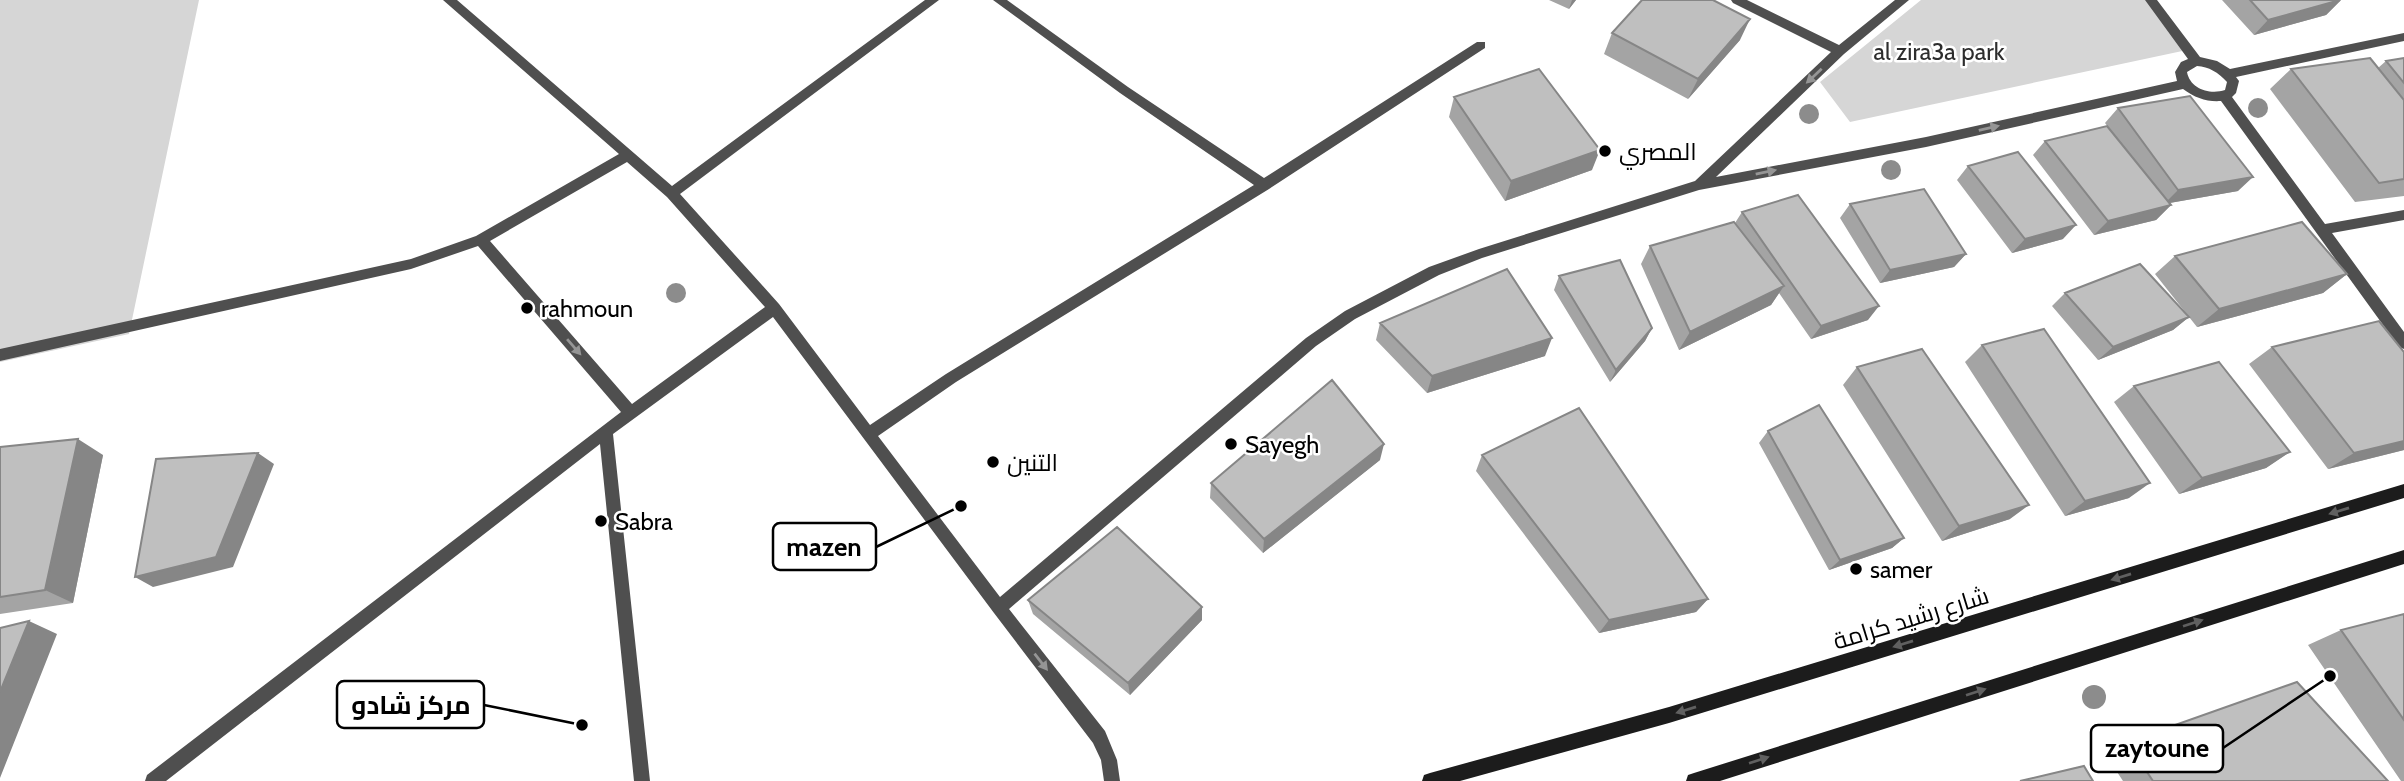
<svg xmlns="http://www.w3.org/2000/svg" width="2404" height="781" font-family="Cabin,Cairo,sans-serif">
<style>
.green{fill:#d6d6d6}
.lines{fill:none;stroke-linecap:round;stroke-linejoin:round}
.street{fill:#4f4f4f;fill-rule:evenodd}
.secondary{fill:#1c1c1c;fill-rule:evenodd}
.tree{fill:#8c8c8c}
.wall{fill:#a4a4a4}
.shaded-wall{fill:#868686}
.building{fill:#bfbfbf;stroke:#868686;stroke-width:2}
.oneway{fill:#959595}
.oneway2{fill:#606060}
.poi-dot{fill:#000;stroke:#fff;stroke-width:2.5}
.labels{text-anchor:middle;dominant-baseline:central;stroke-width:5;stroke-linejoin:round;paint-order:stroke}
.park-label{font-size:24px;fill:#2d2d2d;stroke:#fff}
.poi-label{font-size:24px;fill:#000;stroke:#fff;text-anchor:start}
.street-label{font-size:24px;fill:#000;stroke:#fff}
.leader{fill:none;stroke:#000;stroke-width:2.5}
.callout-dot{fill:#000;stroke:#fff;stroke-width:2.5}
.callout{fill:#fff;stroke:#000;stroke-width:2.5}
.callout-label{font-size:26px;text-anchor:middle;font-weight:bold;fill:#000}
</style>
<rect width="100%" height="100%" fill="#fff"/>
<path class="green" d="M 0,0 L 199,0 L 129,334 L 0,362 Z
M 1921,0 L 2151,0 L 2187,50 L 1850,122 L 1820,82 Z"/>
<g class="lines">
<path class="street" d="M 443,0 L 457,0 L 672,186 L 925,0 L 939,0 L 680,194 L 779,304 L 870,425 L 946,374 L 1254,185 L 1120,93 L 993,0 L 1007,0 L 1128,87 L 1264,178 L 1477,42 L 1485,42 L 1485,48 L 1269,189 L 956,382 L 878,436 L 1000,597 L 1306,338 L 1345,311 L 1429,267 L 1479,249 L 1695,181 L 1831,52 L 1733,3 L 1731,0 L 1747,0 L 1839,45 L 1895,0 L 1909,0 L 1844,54 L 1716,177 L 1926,137 L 2177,81 L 2175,72 L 2181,62 L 2188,59 L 2145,0 L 2157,0 L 2200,57 L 2217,61 L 2230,69 L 2404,33 L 2404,41 L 2236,77 L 2239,81 L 2236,93 L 2232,97 L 2325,224 L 2404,210 L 2404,220 L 2332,233 L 2404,332 L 2404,349 L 2399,347 L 2221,101 C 2207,102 2195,98 2183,89 L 1926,147 L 1699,190 L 1482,258 L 1439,275 L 1355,319 L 1316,346 L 1009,609 L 1105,731 L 1117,760 L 1120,781 L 1104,781 L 1101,760 L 1093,743 L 994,613 L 773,317 L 613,434 L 650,781 L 634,781 L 600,444 L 166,781 L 145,781 L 147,775 L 621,412 L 478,246 L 411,269 L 0,361 L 0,349 L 411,259 L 476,236 L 619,154 ZM 2197,66 C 2209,67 2218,72 2227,82 L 2225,90 C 2210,95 2190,89 2187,72 ZM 627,162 L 667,197 L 765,307 L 632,404 L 490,241 Z"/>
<path class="secondary" d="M 2404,484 L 2404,498 L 1669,723 L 1460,781 L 1422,781 L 1424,775 L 1430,773 L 1669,707 Z
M 2404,550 L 2404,564 L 1720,781 L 1686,781 L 1688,775 L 1694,773 Z"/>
</g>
<g class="tree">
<circle cx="2258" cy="108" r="10"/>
<circle cx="1809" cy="114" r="10"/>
<circle cx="1891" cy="170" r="10"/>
<circle cx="676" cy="293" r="10"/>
<circle cx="2094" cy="697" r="12"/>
</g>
<path class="wall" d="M 1549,0 L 1576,0 L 1569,9 Z
M 2222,0 L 2341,0 L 2326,15 L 2254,35 Z
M 1612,33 L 1740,40 L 1688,99 L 1604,54 Z
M 2404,58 L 2404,196 L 2355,202 L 2270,89 L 2291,69 L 2378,68 L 2386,61 Z
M 1454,97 L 1592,170 L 1505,201 L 1449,117 Z
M 2118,108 L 2238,191 L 2169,203 L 2171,205 L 2156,220 L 2094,235 L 2033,155 L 2045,141 L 2118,140 L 2105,123 Z
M 1968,166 L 2063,239 L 2012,253 L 1957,180 Z
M 1850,204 L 1966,254 L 1954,267 L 1880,283 L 1840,218 Z
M 1742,212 L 1868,320 L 1811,339 L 1779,293 L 1771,305 L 1679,350 L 1641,264 L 1650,246 L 1735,223 Z
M 2175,256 L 2347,274 L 2323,293 L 2197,327 L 2155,274 Z
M 1559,276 L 1652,328 L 1645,341 L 1610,382 L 1554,290 Z
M 2065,293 L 2189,317 L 2173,330 L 2098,360 L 2052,306 Z
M 1380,323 L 1545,356 L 1427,393 L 1376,340 Z
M 1982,345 L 2129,498 L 2065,516 L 1965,362 Z
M 2272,347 L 2404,352 L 2404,450 L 2328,469 L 2249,364 Z
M 1857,367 L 2010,519 L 1942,541 L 1843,385 Z
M 2134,386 L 2290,452 L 2266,468 L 2179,494 L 2114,402 Z
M 1768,431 L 1904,538 L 1892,548 L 1829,570 L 1759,443 Z
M 0,447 L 103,455 L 73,603 L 0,614 Z
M 1482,455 L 1708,599 L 1696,612 L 1599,633 L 1476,471 Z
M 1380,460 L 1263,553 L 1210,498 L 1211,483 Z
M 1028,600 L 1202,607 L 1202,620 L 1130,695 L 1033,614 Z
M 2404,614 L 2404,781 L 2401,781 L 2308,645 L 2341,630 Z
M 2127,742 L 2388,781 L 2123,781 L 2104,752 Z"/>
<path class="shaded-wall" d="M 1572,0 L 1576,0 L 1569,9 Z
M 2341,0 L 2326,15 L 2254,35 L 2268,20 Z
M 1750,19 L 1740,40 L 1688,99 L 1698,79 Z
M 1600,150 L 1592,170 L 1505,201 L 1511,181 Z
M 2253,177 L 2238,191 L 2164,204 L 2178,190 Z
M 2171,205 L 2156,220 L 2094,235 L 2108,221 Z
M 2076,225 L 2063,239 L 2012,253 L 2025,239 Z
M 1966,254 L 1954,267 L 1880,283 L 1890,270 Z
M 2347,274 L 2323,293 L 2197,327 L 2219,309 Z
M 1784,286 L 1771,305 L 1679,350 L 1690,332 Z
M 1879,306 L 1868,320 L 1811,339 L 1821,326 Z
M 2189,317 L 2173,330 L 2098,360 L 2113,347 Z
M 1652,328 L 1645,341 L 1610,382 L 1616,370 Z
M 1552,338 L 1545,356 L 1427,393 L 1432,376 Z
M 78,439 L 103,455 L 73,603 L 45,590 Z
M 2404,441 L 2404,450 L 2328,469 L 2354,453 Z
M 1384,444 L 1380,460 L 1263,553 L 1264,539 Z
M 2290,452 L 2266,468 L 2179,494 L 2202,478 Z
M 258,453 L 274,464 L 233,567 L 153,587 L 135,577 Z
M 2150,483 L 2129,498 L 2065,516 L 2085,501 Z
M 2029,505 L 2010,519 L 1942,541 L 1959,526 Z
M 1904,538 L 1892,548 L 1829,570 L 1840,560 Z
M 1708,599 L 1696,612 L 1599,633 L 1609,620 Z
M 1202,607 L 1202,620 L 1130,695 L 1128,683 Z
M 29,621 L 57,634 L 0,778 L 0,692 Z"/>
<path class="building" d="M 1642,0 L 1713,0 L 1750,19 L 1698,79 L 1612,33 Z
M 2250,0 L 2340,0 L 2268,20 Z
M 2370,58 L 2404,100 L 2404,179 L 2379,183 L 2291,69 Z
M 2404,58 L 2404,83 L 2386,61 Z
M 1539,69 L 1600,150 L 1511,181 L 1454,97 Z
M 2190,96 L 2253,177 L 2178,190 L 2118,108 Z
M 2107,126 L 2171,205 L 2108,221 L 2045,141 Z
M 2018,152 L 2076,225 L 2025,239 L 1968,166 Z
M 1924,189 L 1966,254 L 1890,270 L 1850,204 Z
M 1798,195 L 1879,306 L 1821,326 L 1742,212 Z
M 1734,222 L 1784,286 L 1690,332 L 1650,246 Z
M 2302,222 L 2347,274 L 2219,309 L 2175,256 Z
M 1620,260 L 1652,328 L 1616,370 L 1559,276 Z
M 2140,264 L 2189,317 L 2113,347 L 2065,293 Z
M 1507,269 L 1552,338 L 1432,376 L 1380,323 Z
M 2379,321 L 2404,352 L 2404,441 L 2354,453 L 2272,347 Z
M 2044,329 L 2150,483 L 2085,501 L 1982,345 Z
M 1922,349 L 2029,505 L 1959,526 L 1857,367 Z
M 2219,362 L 2290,452 L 2202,478 L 2134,386 Z
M 1332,380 L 1384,444 L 1264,539 L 1211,483 Z
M 1819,405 L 1904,538 L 1840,560 L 1768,431 Z
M 1579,408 L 1708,599 L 1609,620 L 1482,455 Z
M 78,439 L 45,590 L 0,597 L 0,447 Z
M 258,453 L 216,557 L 135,577 L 156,459 Z
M 1117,527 L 1202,607 L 1128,683 L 1028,600 Z
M 2404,614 L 2404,720 L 2341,630 Z
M 29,621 L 0,692 L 0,628 Z
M 2297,682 L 2388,781 L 2153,781 L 2127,742 Z
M 2084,766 L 2093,781 L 2020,781 Z"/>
<defs><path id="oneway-solid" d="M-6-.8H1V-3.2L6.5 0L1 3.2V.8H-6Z" transform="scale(1.75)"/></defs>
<g class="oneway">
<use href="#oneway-solid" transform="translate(1814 76) rotate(137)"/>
<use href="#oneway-solid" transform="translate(1989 128) rotate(-13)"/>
<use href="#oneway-solid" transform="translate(1766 172) rotate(-11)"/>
<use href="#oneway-solid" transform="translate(574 347) rotate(49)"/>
<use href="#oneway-solid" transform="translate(1041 662) rotate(52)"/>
</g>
<g class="oneway2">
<use href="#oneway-solid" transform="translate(2339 511) rotate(163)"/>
<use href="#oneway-solid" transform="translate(2121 577) rotate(163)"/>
<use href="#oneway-solid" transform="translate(2193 623) rotate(-18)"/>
<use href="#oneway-solid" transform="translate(1903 644) rotate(163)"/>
<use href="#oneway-solid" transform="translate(1976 692) rotate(-18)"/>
<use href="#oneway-solid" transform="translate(1686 710) rotate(163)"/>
<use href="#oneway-solid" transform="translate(1759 760) rotate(-18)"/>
</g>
<g class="poi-dot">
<circle cx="1605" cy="151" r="7"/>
<circle cx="527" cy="308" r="7"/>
<circle cx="1231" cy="444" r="7"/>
<circle cx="993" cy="462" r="7"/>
<circle cx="601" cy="521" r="7"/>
<circle cx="1856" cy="569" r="7"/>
</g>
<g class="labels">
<g class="park-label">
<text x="1939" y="51">al zira3a park</text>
</g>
<g class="poi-label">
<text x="1619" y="151">المصري</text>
<text x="541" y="308">rahmoun</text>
<text x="1245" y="444">Sayegh</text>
<text x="1007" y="462">التنين</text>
<text x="615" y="521">Sabra</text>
<text x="1870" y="569">samer</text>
</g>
<g class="street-label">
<text transform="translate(1911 618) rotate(-17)">شارع رشيد كرامة</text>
</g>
</g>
<path class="leader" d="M961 506L876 547M582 725L484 705M2330 676L2223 748"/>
<g class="callout-dot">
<circle cx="961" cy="506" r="7"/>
<circle cx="582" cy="725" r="7"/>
<circle cx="2330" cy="676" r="7"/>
</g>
<g class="callout">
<rect x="773" y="523" width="103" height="47" rx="7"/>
<rect x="337" y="681" width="147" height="47" rx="7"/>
<rect x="2091" y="725" width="132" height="47" rx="7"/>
</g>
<g class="callout-label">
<text x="824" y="556">mazen</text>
<text x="411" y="714">مركز شادو</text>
<text x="2157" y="757">zaytoune</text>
</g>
</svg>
